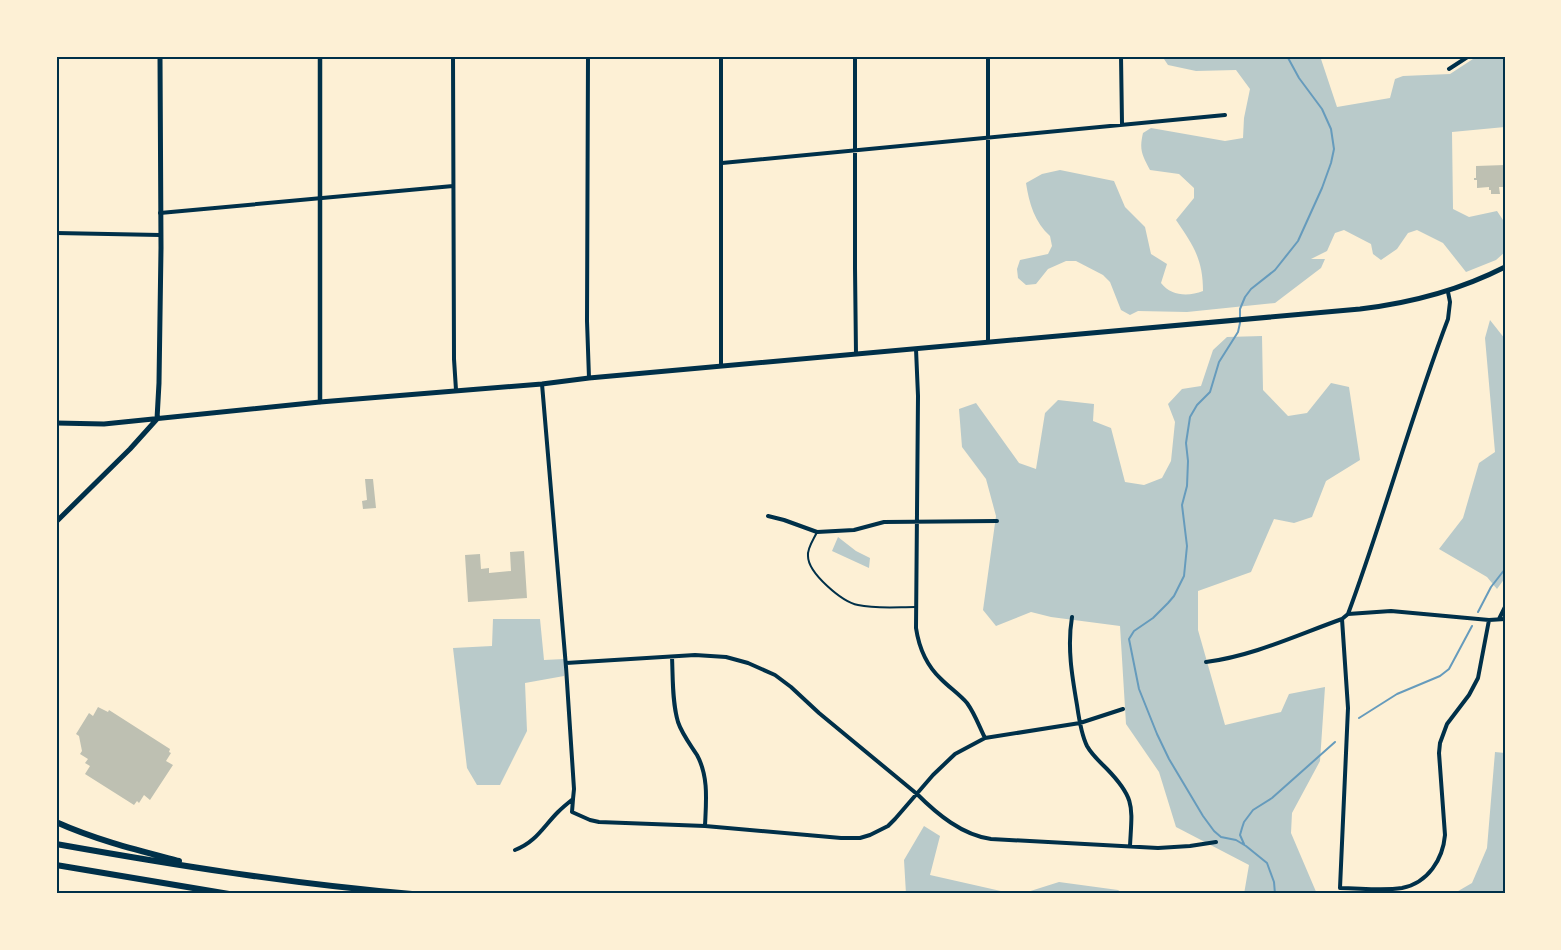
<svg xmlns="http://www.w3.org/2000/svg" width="1561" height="950" font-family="Signika,sans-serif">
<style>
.green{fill:#b9caca}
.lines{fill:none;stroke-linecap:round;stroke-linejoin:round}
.stream{stroke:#669bbc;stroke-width:2}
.building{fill:#bec0b2}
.service{stroke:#003049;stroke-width:2}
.minor{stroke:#003049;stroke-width:4}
.tertiary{stroke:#003049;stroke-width:4.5}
.secondary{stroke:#003049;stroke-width:5}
.motorway{stroke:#003049;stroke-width:6}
.neatline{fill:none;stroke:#003049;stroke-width:2}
</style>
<rect width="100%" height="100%" fill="#fdf0d5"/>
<path class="green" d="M 1162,56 L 1320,56 L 1337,107 L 1390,98 L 1395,79 L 1403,76 L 1450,74 L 1473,59 L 1484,56 L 1505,56 L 1505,127 L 1452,132 L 1453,209 L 1469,217 L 1497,211 L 1505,223 L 1505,252 L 1496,260 L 1466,272 L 1443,243 L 1417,230 L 1408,233 L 1397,249 L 1381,260 L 1373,254 L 1371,244 L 1344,230 L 1335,233 L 1327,251 L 1311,259 L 1325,259 L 1321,268 L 1275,303 L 1187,312 L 1138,311 L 1130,315 L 1121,310 L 1110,282 L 1103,275 L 1076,261 L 1066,261 L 1048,269 L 1036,284 L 1026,285 L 1018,278 L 1017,269 L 1020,260 L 1048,254 L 1052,246 L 1050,236 C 1035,223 1029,203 1026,183 L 1042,174 L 1060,170 L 1114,181 L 1125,207 L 1145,227 L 1151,254 L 1167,264 L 1161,283 C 1171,296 1188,297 1203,291 C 1203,259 1193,245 1176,220 L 1194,198 L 1194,188 L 1179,174 L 1150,170 C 1142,155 1139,150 1143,133 L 1151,128 L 1225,141 L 1243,138 L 1244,118 L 1250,89 L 1236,70 L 1196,71 L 1168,65 Z
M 1490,320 L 1505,339 L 1505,578 L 1497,589 L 1487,577 L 1439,549 L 1463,518 L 1479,463 L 1495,452 L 1485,338 Z
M 1262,336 L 1263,390 L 1288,416 L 1307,413 L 1331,383 L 1349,387 L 1360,460 L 1326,481 L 1312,517 L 1294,523 L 1274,519 L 1251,572 L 1198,591 L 1198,630 L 1225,725 L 1281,712 L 1289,694 L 1325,687 L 1320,761 L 1292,813 L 1291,833 L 1317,894 L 1244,894 L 1249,865 L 1176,827 L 1159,772 L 1126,724 L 1120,626 L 1051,617 L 1031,612 L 996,626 L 983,610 L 996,516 L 986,479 L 962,447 L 959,409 L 976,403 L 1019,463 L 1036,469 L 1045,413 L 1058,400 L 1094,404 L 1093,421 L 1111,428 L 1125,482 L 1144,485 L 1162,478 L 1171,461 L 1175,422 L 1168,404 L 1182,389 L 1201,386 L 1213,350 L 1227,337 Z
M 838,537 L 856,551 L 870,558 L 869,568 L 832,551 Z
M 493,619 L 540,619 L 544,660 L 564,659 L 564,676 L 525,683 L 527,731 L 500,785 L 477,785 L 467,768 L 453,648 L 492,646 Z
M 1495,752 L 1505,753 L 1505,894 L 1453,894 L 1472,883 L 1487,848 Z
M 924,826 L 940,836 L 930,875 L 1014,894 L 906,894 L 904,860 Z
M 1059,882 L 1118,890 L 1124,894 L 1021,894 Z"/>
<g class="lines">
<path class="stream" d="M 1478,612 L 1491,587 L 1505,569
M 1359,718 L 1397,694 L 1440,676 L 1449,669 L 1472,626
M 1244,844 L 1240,835 L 1242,828 L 1244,822 L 1253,810 L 1272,798 L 1335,742
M 1275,894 L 1274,882 L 1267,863 L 1246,846 L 1236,840 L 1221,837 L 1214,831 L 1203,816 L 1169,759 L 1157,734 L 1139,689 L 1129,639 L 1134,631 L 1153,618 L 1168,603 L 1174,596 L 1184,576 L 1187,546 L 1182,505 L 1187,486 L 1188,461 L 1186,443 L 1190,417 L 1197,405 L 1210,392 L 1219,362 L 1238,332 L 1240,323 L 1240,309 L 1245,297 L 1251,289 L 1275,270 L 1298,241 L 1322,188 L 1331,163 L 1334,149 L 1331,129 L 1322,109 L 1299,78 L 1287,56"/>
</g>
<path class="building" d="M 1505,165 L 1505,187 L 1499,187 L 1500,194 L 1491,194 L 1491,190 L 1489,190 L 1489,187 L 1477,188 L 1477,180 L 1474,180 L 1474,178 L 1476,178 L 1476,166 Z
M 365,479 L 373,479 L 376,508 L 363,509 L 362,501 L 367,500 Z
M 524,551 L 527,598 L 468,602 L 465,555 L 480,554 L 481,569 L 489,568 L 489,573 L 511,571 L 510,552 Z
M 98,707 L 108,712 L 109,710 L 170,749 L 169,752 L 171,753 L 166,761 L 173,765 L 150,800 L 144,795 L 139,803 L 137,801 L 134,805 L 85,774 L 90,766 L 85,763 L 88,759 L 80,754 L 82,751 L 79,736 L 76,734 L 89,713 L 93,716 Z"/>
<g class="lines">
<path class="service" d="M 817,532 C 814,539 807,548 808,556 C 808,573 842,602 858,605 C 876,609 897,607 915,607"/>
<path class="minor" d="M 453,56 L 454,359 L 456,390
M 588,56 L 587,321 L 589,378
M 721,56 L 721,366
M 855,56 L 855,268 L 856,354
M 988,56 L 988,342
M 1121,56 L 1122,124
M 1449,69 L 1469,56
M 722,163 L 1225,115
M 160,213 L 453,186
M 56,233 L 160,235
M 916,349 L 918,396 L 916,628 C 919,648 926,665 941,679 C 950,688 959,694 967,703 C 975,714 979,726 985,738
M 768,516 L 784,520 L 817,532 L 854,530 L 884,522 L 997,521
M 1348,614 C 1384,517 1411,416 1448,319 L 1450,302 L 1448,292
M 1072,617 C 1067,647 1072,676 1077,705 C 1079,719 1081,734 1087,746 C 1092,755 1100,762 1107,769 C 1136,799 1132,807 1130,846
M 1342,619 L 1348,708 L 1340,888 C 1360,888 1382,891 1402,888 C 1428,883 1443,859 1445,835 L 1439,753 L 1440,743 L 1447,724 L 1469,695 L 1478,678 L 1489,620
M 1499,619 L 1505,607
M 672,657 C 673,678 672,702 678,722 C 682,734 690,744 697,755 C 709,777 706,802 705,826
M 1206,662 C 1253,656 1297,635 1342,619 L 1348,614 L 1391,611 L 1489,620 L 1505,619
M 566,663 L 695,655 L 726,657 L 748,663 L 775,675 L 791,687 L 819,713 L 917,794 C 937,814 962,835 991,839 L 1158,848 L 1190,846 L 1216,842
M 573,799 L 572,812 L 590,820 L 599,822 L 705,826 L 841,838 L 860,838 L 870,835 L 888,826 L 895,819 L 933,775 L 955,754 L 985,738 L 1080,723 L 1123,709
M 515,850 C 536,842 543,827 558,812 C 563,807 568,803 573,799 L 574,789 L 566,667 L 542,384"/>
<path class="tertiary" d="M 320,402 L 320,56"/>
<path class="secondary" d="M 56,423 L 104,424 L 320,402 L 542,384 L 589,378 L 1360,309 C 1411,303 1458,291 1505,267
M 56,522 L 130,449 L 157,419 L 159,383 L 161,248 L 160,56"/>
<path class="motorway" d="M 56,822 C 96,840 137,850 179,861
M 56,844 C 174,865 292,884 412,894
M 56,865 L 229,894"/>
</g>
<rect width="1561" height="950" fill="none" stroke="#fdf0d5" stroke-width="115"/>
<rect x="58" y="58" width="1446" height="834" class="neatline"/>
</svg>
